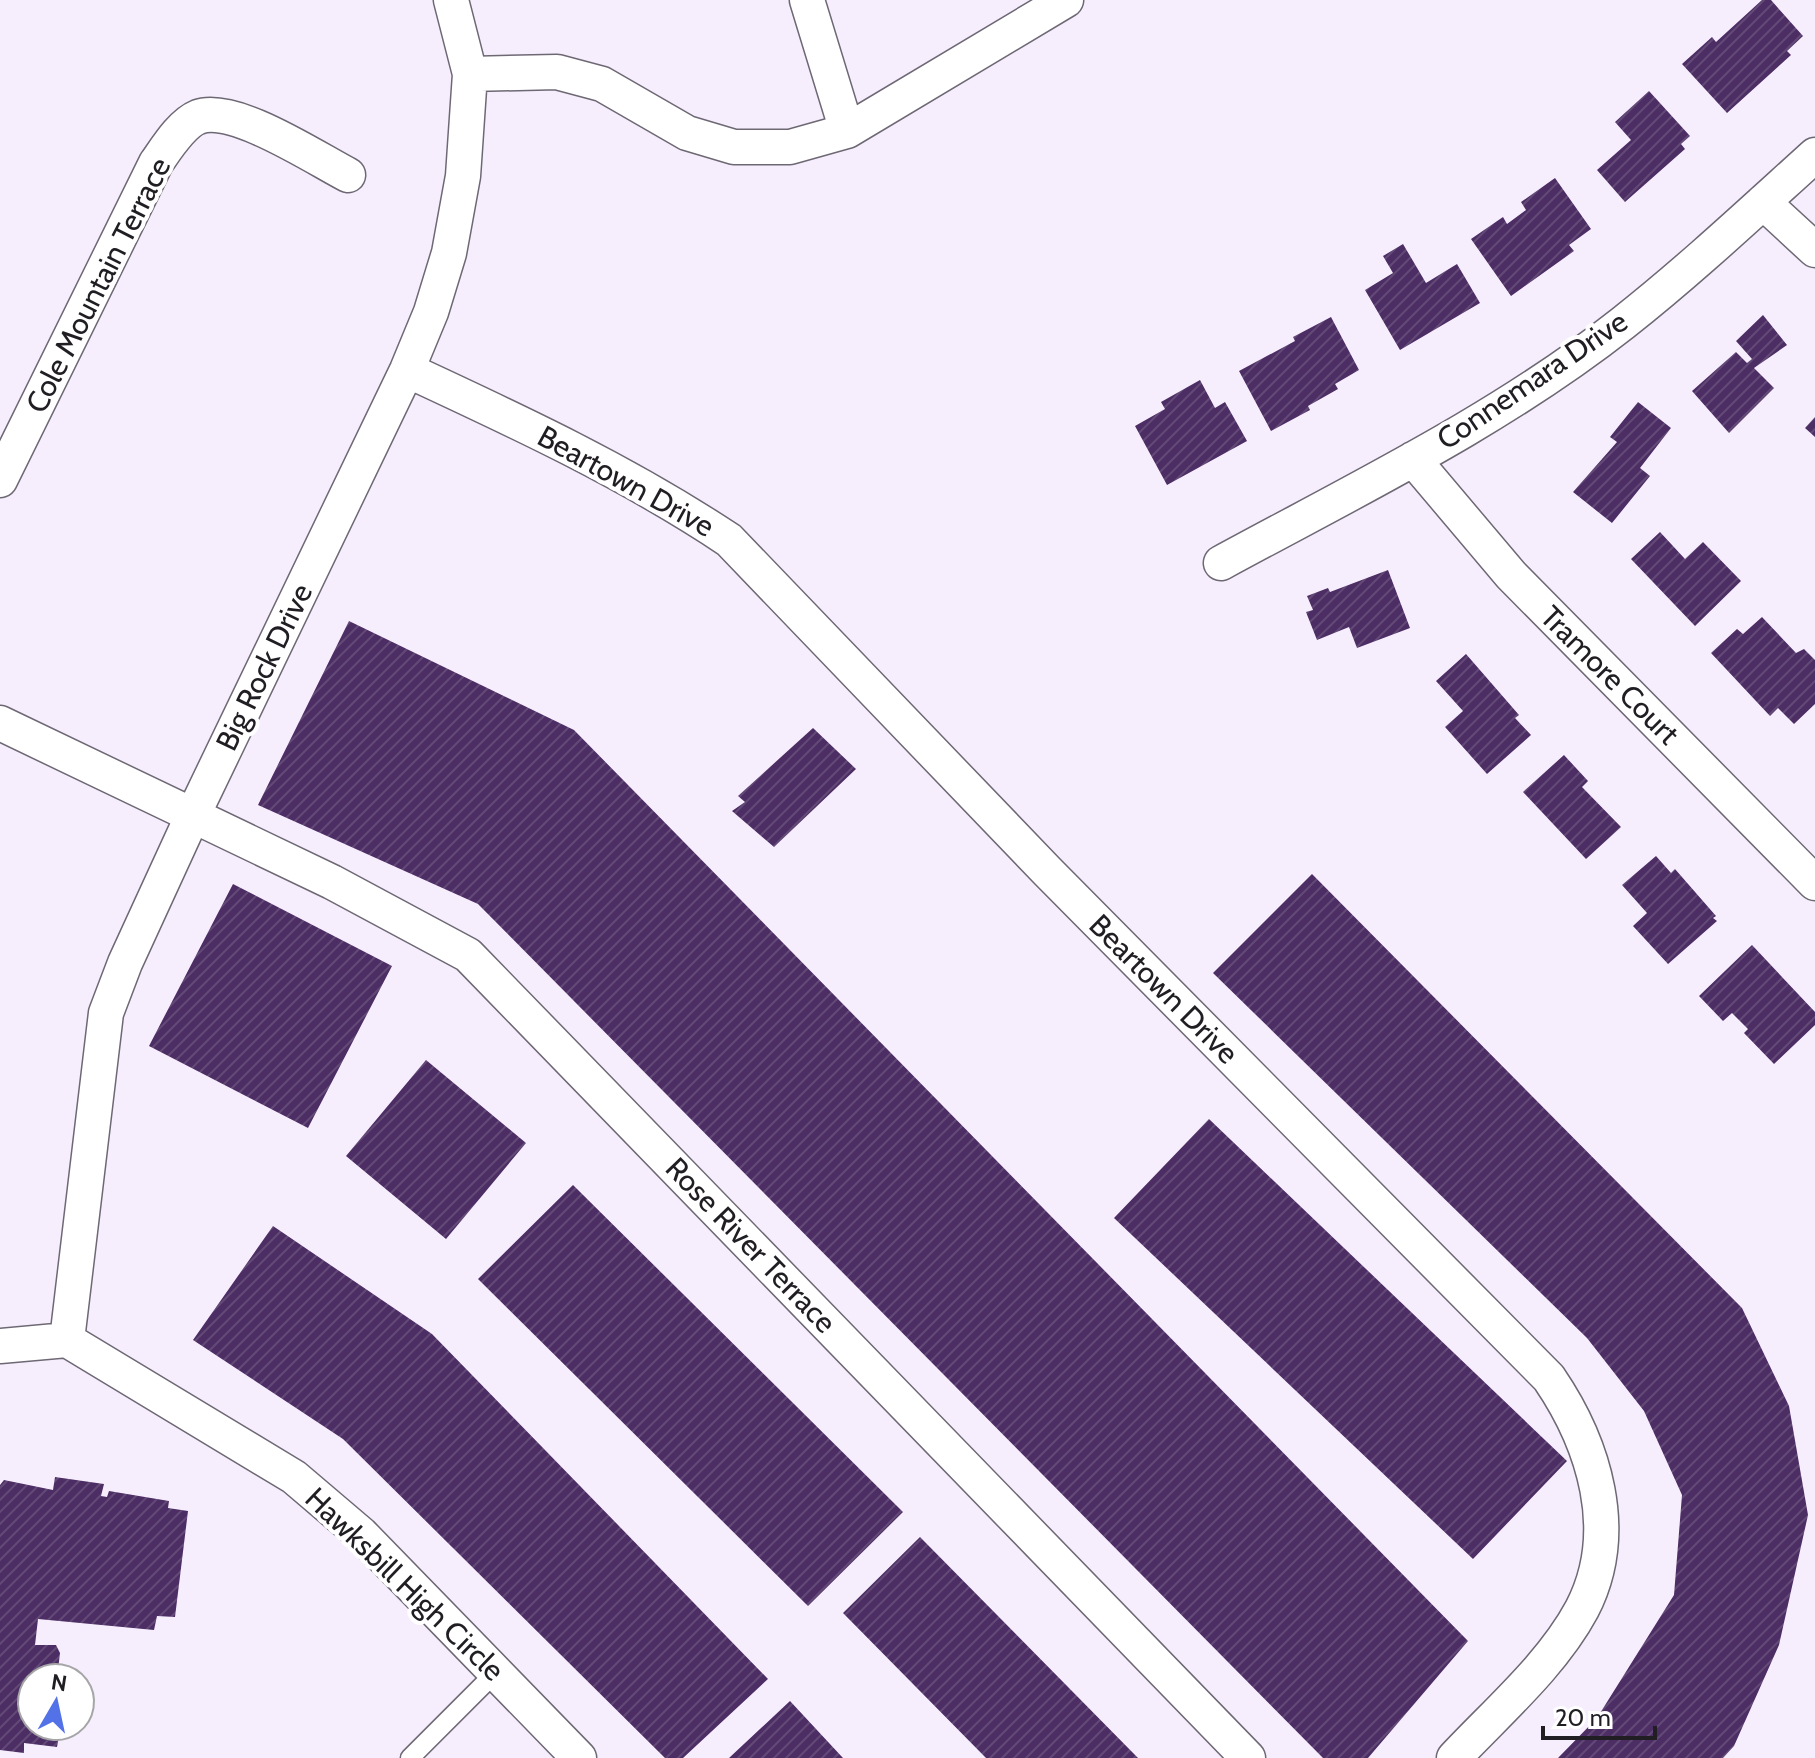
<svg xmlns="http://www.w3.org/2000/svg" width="1815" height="1758" font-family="Cabin,sans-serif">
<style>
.building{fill:url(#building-hatch)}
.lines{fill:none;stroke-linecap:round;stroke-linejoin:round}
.service-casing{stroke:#6e6874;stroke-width:21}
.minor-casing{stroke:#6e6874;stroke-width:37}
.service{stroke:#fff;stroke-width:18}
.minor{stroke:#fff;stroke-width:34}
.labels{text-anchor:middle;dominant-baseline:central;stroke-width:8;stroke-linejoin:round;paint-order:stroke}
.street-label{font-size:30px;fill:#201d23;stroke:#fff}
</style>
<defs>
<pattern id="building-hatch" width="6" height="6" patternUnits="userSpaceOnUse" patternTransform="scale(2)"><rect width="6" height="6" fill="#4c2d64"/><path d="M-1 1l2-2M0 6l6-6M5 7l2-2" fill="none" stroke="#624976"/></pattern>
</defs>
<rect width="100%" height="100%" fill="#f6eefd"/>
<path class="building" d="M 1762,0 L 1771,0 L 1803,36 L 1787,51 L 1791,55 L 1727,113 L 1682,64 L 1712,37 L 1716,42 Z
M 1649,91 L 1690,136 L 1681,144 L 1685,149 L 1625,202 L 1597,170 L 1631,140 L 1615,122 Z
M 1555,178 L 1591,229 L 1569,245 L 1574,251 L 1511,296 L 1471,239 L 1503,217 L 1507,224 L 1526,210 L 1521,202 Z
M 1403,244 L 1426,283 L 1457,264 L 1480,303 L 1400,350 L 1365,290 L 1393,273 L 1383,256 Z
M 1763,315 L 1787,345 L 1754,368 L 1774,388 L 1729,433 L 1692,391 L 1736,352 L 1747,363 L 1752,359 L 1736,341 Z
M 1331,317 L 1359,370 L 1335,384 L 1338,389 L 1308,406 L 1310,410 L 1271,431 L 1239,371 L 1295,341 L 1293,337 Z
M 1200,380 L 1215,408 L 1225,402 L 1247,441 L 1167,485 L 1135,426 L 1165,409 L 1161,402 Z
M 1638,402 L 1671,428 L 1640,468 L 1650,476 L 1612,523 L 1573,492 L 1617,442 L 1610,437 Z
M 1815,417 L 1815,437 L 1805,428 Z
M 1660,532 L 1685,559 L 1703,542 L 1741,581 L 1695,626 L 1631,559 Z
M 1388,570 L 1410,628 L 1357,648 L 1349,627 L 1317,640 L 1306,612 L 1313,610 L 1307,596 L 1328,588 L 1330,592 Z
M 1762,617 L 1796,653 L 1804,649 L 1815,660 L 1815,704 L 1794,724 L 1778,708 L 1770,716 L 1711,653 L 1737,629 L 1743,634 Z
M 349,621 L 574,730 L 1468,1641 L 1368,1758 L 1323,1758 L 478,904 L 258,805 Z
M 1466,654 L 1519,715 L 1515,718 L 1531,735 L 1487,774 L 1445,727 L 1463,711 L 1436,681 Z
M 813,728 L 856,769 L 774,847 L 732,811 L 745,802 L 738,796 Z
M 1564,755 L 1588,781 L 1582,787 L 1621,827 L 1586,859 L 1523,792 Z
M 1656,856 L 1671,873 L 1675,869 L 1716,916 L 1713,918 L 1717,921 L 1668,964 L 1633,926 L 1647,913 L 1622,885 Z
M 1312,874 L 1742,1308 L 1789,1406 L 1808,1515 L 1779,1645 L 1734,1746 L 1723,1758 L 1558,1758 L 1597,1718 L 1674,1595 L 1682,1495 L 1644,1411 L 1587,1338 L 1213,973 Z
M 233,884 L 392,966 L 308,1128 L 149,1046 Z
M 1752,945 L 1815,1012 L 1815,1025 L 1774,1064 L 1744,1033 L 1748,1029 L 1732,1013 L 1723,1021 L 1699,996 Z
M 426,1060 L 526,1143 L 446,1239 L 346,1156 Z
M 1209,1119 L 1567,1461 L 1473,1559 L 1114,1218 Z
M 573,1185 L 903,1512 L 808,1606 L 478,1279 Z
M 273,1226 L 432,1334 L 768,1679 L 683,1758 L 665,1758 L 343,1439 L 193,1340 Z
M 55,1477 L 104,1484 L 101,1496 L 107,1497 L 109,1491 L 169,1501 L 168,1508 L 188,1511 L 175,1617 L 157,1616 L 154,1630 L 38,1619 L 35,1645 L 56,1645 L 60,1653 L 57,1678 L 32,1678 L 32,1726 L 61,1726 L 57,1747 L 24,1743 L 24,1753 L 0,1750 L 0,1485 L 4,1480 L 53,1490 Z
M 920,1537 L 1138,1758 L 986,1758 L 843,1613 Z
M 790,1701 L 843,1758 L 729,1758 Z"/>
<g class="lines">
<g class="service-casing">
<path id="service" d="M 410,1758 L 495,1673"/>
</g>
<g class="minor-casing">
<path id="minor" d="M 807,0 L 847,131
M 470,74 L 557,72 L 602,84 L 687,133 L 734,147 L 790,147 L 847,131 L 1066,0
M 1763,202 L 1815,250
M 407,370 C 517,421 627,472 729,540 L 1047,871 L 1549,1378 C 1594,1444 1622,1532 1582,1609 C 1552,1665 1497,1712 1454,1758
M 1413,459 L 1511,575 L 1815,883
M 0,480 L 156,163 C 166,149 181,124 198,117 C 234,104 315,158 348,175
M 1221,563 C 1357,489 1500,420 1623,323 C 1689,271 1752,212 1815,155
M 0,723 L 332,882 L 468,955 L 1248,1758
M 67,1340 L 106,1013 L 125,963 L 192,817 L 407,370 L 431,312 L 449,253 L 463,176 L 470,74 L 451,0
M 0,1346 L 67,1340 L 294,1477 L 361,1534 L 579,1758"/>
</g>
<use href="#service" class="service"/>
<use href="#minor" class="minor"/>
</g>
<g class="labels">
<g class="street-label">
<text transform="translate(98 285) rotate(-63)">Cole Mountain Terrace</text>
<text transform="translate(1532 380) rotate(-34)">Connemara Drive</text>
<text transform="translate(626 481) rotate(29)">Beartown Drive</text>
<text transform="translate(264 667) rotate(-64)">Big Rock Drive</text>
<text transform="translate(1610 675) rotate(45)">Tramore Court</text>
<text transform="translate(1164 989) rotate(45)">Beartown Drive</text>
<text transform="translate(751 1245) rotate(46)">Rose River Terrace</text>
<text transform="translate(405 1584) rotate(44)">Hawksbill High Circle</text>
</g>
</g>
<g transform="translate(56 1702) rotate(9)"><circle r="38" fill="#ffffff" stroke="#a6a5a7" stroke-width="2"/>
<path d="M0-6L14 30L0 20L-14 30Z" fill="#5472e7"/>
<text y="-12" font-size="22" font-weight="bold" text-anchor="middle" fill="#201d23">N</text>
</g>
<path d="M1543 1726v12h112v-12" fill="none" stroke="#201d23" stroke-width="4"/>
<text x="1555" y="1726" font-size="24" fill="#201d23" stroke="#ffffff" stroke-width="6" paint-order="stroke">20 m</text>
</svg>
